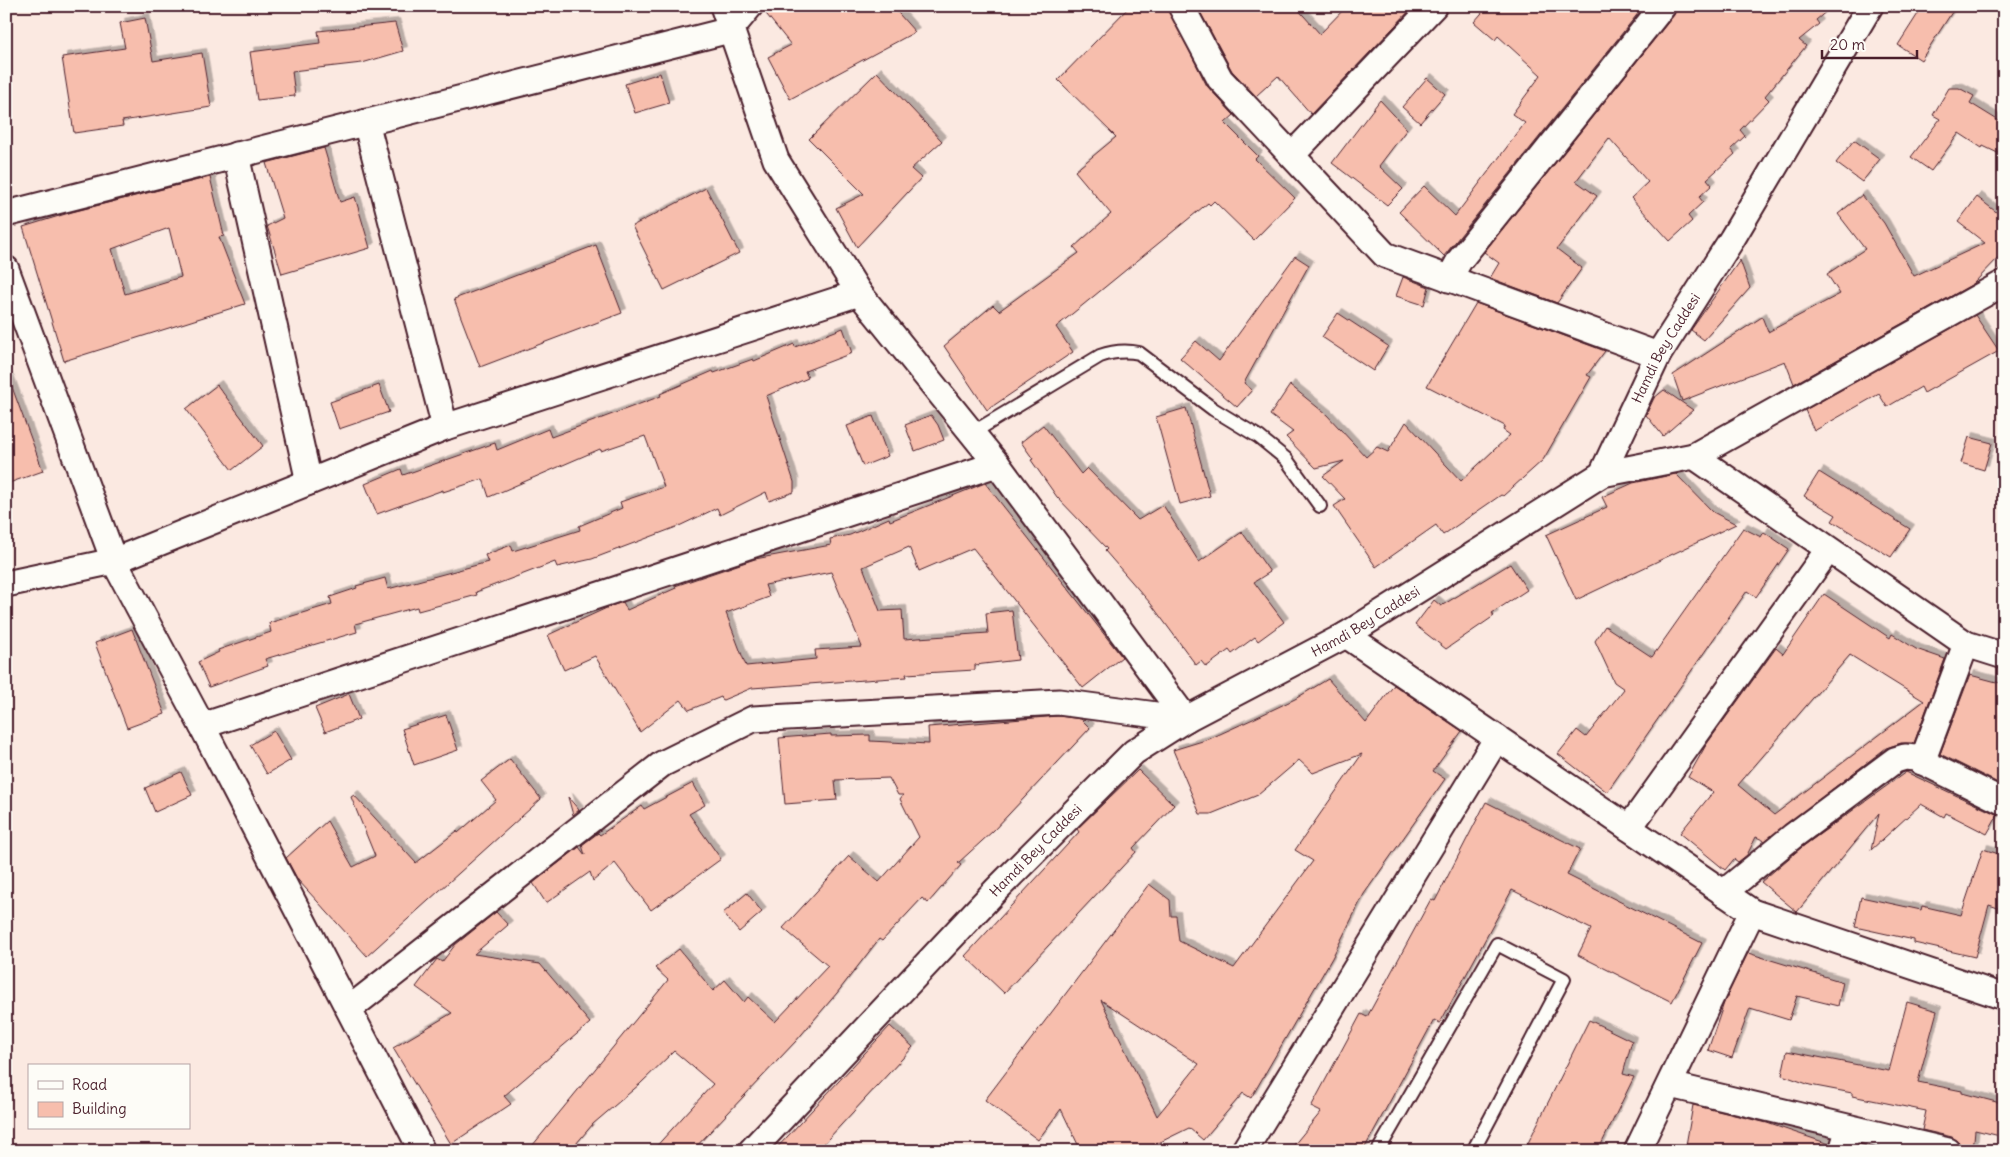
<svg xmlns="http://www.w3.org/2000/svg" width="2010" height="1157" font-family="Delius,sans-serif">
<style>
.building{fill:#f7bead;stroke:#4a1f2b;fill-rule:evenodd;filter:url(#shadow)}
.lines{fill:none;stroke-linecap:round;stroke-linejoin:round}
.service-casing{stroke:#4a1f2b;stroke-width:16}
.minor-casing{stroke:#4a1f2b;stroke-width:29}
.service{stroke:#fdfcf7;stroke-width:12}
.minor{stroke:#fdfcf7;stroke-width:25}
.labels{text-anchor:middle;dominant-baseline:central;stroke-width:5;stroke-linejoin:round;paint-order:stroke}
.street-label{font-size:14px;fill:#4a1f2b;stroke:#fdfcf7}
</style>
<defs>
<filter id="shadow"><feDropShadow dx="4.5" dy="-4.5" stdDeviation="0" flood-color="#0004"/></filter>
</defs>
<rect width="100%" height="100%" fill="#fbe9e1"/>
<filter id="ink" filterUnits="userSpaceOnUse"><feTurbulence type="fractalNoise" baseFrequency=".02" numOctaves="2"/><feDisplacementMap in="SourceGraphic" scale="10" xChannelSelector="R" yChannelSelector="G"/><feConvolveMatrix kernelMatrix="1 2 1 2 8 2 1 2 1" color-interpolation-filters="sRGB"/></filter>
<g filter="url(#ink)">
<path class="building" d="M 764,6 L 892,6 L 915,32 L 790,99 L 768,57 L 791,45 L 763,10 Z
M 1130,6 L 1167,6 L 1207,86 L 1234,115 L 1225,123 L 1258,156 L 1255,159 L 1295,198 L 1254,240 L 1214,201 L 1210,205 L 1208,203 L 1056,327 L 1073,352 L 987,410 L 944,346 L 993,305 L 999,311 L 1079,253 L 1074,247 L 1111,214 L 1075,171 L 1116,137 L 1058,80 Z
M 1197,6 L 1295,6 L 1320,34 L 1347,6 L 1414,6 L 1311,114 L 1278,76 L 1256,96 L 1232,71 Z
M 1488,6 L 1644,6 L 1444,256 L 1399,212 L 1424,186 L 1455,216 L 1525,123 L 1512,114 L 1541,75 L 1498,36 L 1495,40 L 1474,22 Z
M 1677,6 L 1833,6 L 1816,20 L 1819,24 L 1799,40 L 1806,46 L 1765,96 L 1769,100 L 1740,130 L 1745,136 L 1731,149 L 1735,154 L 1707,179 L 1712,185 L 1699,197 L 1703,202 L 1688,216 L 1692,221 L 1670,241 L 1631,198 L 1648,182 L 1609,138 L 1576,181 L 1597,196 L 1557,249 L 1582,268 L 1557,303 L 1490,278 L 1499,263 L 1484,252 L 1674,15 Z
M 1923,6 L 1956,6 L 1921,60 L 1898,45 Z
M 145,18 L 153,61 L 202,53 L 211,107 L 122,121 L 123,126 L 74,133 L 62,57 L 125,48 L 120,23 Z
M 395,23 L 403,51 L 362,63 L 292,71 L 295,96 L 257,100 L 250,52 L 320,43 L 318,31 Z
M 877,72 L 942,141 L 911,169 L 921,178 L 857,247 L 836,208 L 864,194 L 809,139 Z
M 660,73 L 669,103 L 635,113 L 625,84 Z
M 1427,78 L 1445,94 L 1420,123 L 1402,107 Z
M 1949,88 L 1959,88 L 1974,96 L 1970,103 L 2004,124 L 2004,156 L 1983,146 L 1982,148 L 1959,133 L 1931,171 L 1911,157 L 1940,119 L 1933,115 Z
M 1380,100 L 1407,129 L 1379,166 L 1403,189 L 1387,205 L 1332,163 Z
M 1854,140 L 1880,159 L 1862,182 L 1836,163 Z
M 324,148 L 340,202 L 355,197 L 370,248 L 282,274 L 267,226 L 283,218 L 266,163 Z
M 210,177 L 224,236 L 219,237 L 245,304 L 64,361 L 23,227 L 72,212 ZM 169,228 L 181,277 L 125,294 L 112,249 Z
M 706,188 L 739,253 L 664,290 L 632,226 Z
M 1862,195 L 1884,223 L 1914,276 L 1985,243 L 1958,222 L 1977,197 L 2004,218 L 2004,258 L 2001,255 L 1973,284 L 1794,384 L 1785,361 L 1682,401 L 1673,375 L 1762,317 L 1768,332 L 1840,294 L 1827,274 L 1865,249 L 1838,214 Z
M 596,245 L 622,313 L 480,367 L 454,299 Z
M 1295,256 L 1309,265 L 1244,383 L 1252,390 L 1237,407 L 1180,358 L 1196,341 L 1219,361 Z
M 1740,260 L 1750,288 L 1704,340 L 1691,330 Z
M 1403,277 L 1429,287 L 1424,305 L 1396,296 Z
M 1476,303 L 1605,351 L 1587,375 L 1591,377 L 1543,460 L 1503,496 L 1501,495 L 1443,535 L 1436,525 L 1376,567 L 1334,506 L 1345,499 L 1323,476 L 1344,461 L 1316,468 L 1286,437 L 1293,432 L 1270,415 L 1290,385 L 1327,415 L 1366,457 L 1377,447 L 1388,452 L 1406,422 L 1461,481 L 1510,435 L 1503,430 L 1505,426 L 1427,386 Z
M 1338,313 L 1388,346 L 1373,371 L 1322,337 Z
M 1975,315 L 1999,351 L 1924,393 L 1921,387 L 1887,407 L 1879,394 L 1814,431 L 1805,410 Z
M 843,328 L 852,353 L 805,371 L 808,378 L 766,396 L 794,482 L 794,492 L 769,501 L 766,492 L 720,515 L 717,508 L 679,526 L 592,559 L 557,567 L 555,562 L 476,592 L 477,595 L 418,611 L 417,607 L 355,624 L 357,632 L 265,659 L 268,666 L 209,687 L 198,662 L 219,652 L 218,650 L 271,632 L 269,623 L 332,604 L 330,597 L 357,588 L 356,586 L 385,578 L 388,589 L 488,562 L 485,555 L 511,545 L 513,551 L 580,530 L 579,526 L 622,508 L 620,502 L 664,487 L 645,436 L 601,451 L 600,449 L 489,497 L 483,479 L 443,492 L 443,490 L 377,514 L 365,484 L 401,469 L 403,475 L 495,443 L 497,450 L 548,429 L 551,437 L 661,396 L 660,394 L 713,371 L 714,373 L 753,359 L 754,361 L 794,344 L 795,347 Z
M 6,379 L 9,379 L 43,471 L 6,484 Z
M 217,385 L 263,446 L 232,470 L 186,409 Z
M 379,385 L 389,412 L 339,429 L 330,402 Z
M 1664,390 L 1693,410 L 1663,436 L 1646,415 L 1654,398 Z
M 1186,408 L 1210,496 L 1180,504 L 1156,417 Z
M 931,415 L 938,425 L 944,440 L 915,451 L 905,425 Z
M 873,416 L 888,456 L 863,466 L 847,426 Z
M 1043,425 L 1081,474 L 1087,468 L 1138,520 L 1163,505 L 1199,562 L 1242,532 L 1270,572 L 1254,582 L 1284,622 L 1258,641 L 1255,637 L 1232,654 L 1229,650 L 1206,667 L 1201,661 L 1196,665 L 1151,604 L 1105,551 L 1107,549 L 1057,497 L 1031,460 L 1033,459 L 1021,442 Z
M 1969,437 L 1992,443 L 1984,470 L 1961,463 Z
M 1819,472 L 1910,529 L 1891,557 L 1832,521 L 1836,515 L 1804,496 Z
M 1676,474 L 1713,512 L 1736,524 L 1576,600 L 1546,535 L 1607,507 L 1602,497 L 1633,483 Z
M 985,483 L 1122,657 L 1083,688 L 973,548 L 919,571 L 909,547 L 863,567 L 880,611 L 902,610 L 904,639 L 988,633 L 986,613 L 1012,610 L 1018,660 L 975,665 L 975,670 L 906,674 L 907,677 L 752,688 L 723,700 L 721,697 L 689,710 L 681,700 L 640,732 L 595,656 L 564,670 L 548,635 L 611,606 L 623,602 L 627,610 L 676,588 L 675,586 L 755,559 L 831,545 L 830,539 L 850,535 L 889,518 L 890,521 ZM 831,572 L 862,647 L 815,650 L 816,659 L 746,666 L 726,613 L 769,597 L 765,585 Z
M 1743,528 L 1761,537 L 1764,532 L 1789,549 L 1756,597 L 1747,591 L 1607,792 L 1558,754 L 1577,730 L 1586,737 L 1624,689 L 1614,682 L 1595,641 L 1605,626 L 1652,657 Z
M 1510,564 L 1527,590 L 1492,613 L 1494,616 L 1446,649 L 1415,625 L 1434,600 L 1441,606 Z
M 1824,594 L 1890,638 L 1892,634 L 1916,649 L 1945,659 L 1914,743 L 1901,743 L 1886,748 L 1765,841 L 1756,837 L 1747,855 L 1738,862 L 1734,859 L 1725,870 L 1680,833 L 1713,792 L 1688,777 L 1706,745 L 1776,648 L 1783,654 ZM 1850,655 L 1924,701 L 1774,815 L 1738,785 Z
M 132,629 L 165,714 L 127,728 L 95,643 Z
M 1970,675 L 2004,684 L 2004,786 L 1940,754 Z
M 1328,679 L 1366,723 L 1394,685 L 1462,731 L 1433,771 L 1445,779 L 1364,894 L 1332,958 L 1251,1098 L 1243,1093 L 1203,1140 L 1189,1128 L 1142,1151 L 1081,1151 L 1061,1109 L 1038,1140 L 985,1100 L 1149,884 L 1170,900 L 1171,916 L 1176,916 L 1179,941 L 1234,968 L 1313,861 L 1295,850 L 1362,754 L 1313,773 L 1299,760 L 1258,795 L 1211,814 L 1200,814 L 1173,750 L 1209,739 L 1253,719 L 1295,699 ZM 1101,1000 L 1199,1064 L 1157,1116 Z
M 349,694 L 359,719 L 325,732 L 315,708 Z
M 446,715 L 458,750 L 414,765 L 402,729 Z
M 1058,716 L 1081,719 L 1090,728 L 993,831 L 958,863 L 961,865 L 928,903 L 922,898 L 882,941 L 879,939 L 837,993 L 796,1041 L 692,1151 L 652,1151 L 713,1084 L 674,1051 L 640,1084 L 593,1124 L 570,1151 L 528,1151 L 668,980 L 655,968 L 679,949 L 713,991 L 725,980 L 744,1002 L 748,997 L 775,1022 L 828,966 L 783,928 L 849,856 L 879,882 L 919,837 L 900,799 L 903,795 L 898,795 L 889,778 L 835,780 L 837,800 L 785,804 L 779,738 L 831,734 L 831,736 L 870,735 L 870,741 L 929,744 L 928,727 Z
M 274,731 L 291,760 L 267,774 L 250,745 Z
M 510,759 L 541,799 L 367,956 L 298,880 L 286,858 L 327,821 L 353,867 L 375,856 L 351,797 L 354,795 L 416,863 L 457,831 L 458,833 L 496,800 L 481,781 Z
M 1138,770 L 1174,805 L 1133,848 L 1136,852 L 1004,993 L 965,956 L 1079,832 L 1077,829 Z
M 181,772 L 192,795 L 155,812 L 145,788 Z
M 1906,772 L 1998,815 L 1987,834 L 1946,813 L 1944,817 L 1921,804 L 1871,850 L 1879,813 L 1797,912 L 1761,882 L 1802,847 Z
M 693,783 L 705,805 L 689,814 L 721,859 L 651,910 L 615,863 L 593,881 L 590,872 L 546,903 L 533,883 L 579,847 L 585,855 L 582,845 L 598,833 L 600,835 L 642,806 L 644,809 Z
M 568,797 L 579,810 L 573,815 Z
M 1486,802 L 1580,849 L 1567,875 L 1702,943 L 1672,1002 L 1578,955 L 1591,929 L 1512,890 L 1440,1023 L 1434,1020 L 1363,1151 L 1289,1151 L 1321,1112 L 1311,1107 L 1361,1014 L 1367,1017 L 1431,899 L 1435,901 Z
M 1983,849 L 2002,855 L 2000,861 L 2004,862 L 2004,910 L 1989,905 L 1975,957 L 1914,943 L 1914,940 L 1855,927 L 1861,897 L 1921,910 L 1922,906 L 1961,915 Z
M 747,893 L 762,912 L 739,932 L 723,913 Z
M 496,912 L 508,925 L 474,954 L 540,964 L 590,1023 L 504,1096 L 511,1104 L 451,1144 L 393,1048 L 452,1013 L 416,987 L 437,959 L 442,962 L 455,945 Z
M 1748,953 L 1843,982 L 1838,1006 L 1797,996 L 1789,1020 L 1750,1008 L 1732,1058 L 1708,1050 L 1725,1000 Z
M 1907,1002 L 1937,1011 L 1918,1082 L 1962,1091 L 1962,1093 L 2004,1104 L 2004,1137 L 1975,1130 L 1973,1151 L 1962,1151 L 1958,1141 L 1952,1137 L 1922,1130 L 1926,1111 L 1852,1096 L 1852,1093 L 1810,1085 L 1782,1075 L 1787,1051 L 1889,1071 Z
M 1589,1020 L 1632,1041 L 1623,1074 L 1634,1077 L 1598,1151 L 1524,1151 Z
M 890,1026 L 913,1047 L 817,1151 L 774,1151 Z
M 1693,1105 L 1767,1123 L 1829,1144 L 1828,1151 L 1685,1151 Z"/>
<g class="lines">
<g class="service-casing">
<path id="service" d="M 972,433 L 1100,356 C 1114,351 1125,350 1139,353 L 1213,409 L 1259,437 L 1286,459 L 1320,506
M 1378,1151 L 1497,944 L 1564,979 L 1473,1151"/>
</g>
<g class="minor-casing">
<g id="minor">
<path d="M 723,6 L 776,160 L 859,293 L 997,464 L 1186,719"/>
<path d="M 1181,6 L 1220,79 L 1385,255 L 1658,355"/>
<path d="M 366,122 L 445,427"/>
<path d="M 236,155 L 309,482"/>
<path d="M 1292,155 L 1434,6"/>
<path d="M 6,214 L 730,30 L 750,6"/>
<path d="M 6,269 L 114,561 L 202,726 L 422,1151"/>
<path d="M 1449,279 L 1459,261 L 1663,6"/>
<path d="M 1694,456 L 2004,283"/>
<path d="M 1602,474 L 1694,456 L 1966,644 L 2004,656"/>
<path d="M 6,584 L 114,561 L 445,427 L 859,293"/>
<path d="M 1346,635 L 1752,912 L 2004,997"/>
<path d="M 202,726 L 997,464"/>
<path d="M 1922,762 L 1966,644"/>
<path d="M 1629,828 L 1828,550"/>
<path d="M 1723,893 L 1793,836 L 1895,760 L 1905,757 L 1915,758 L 2004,802"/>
<path d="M 349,1009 L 662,764 L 753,719 L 1059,702 L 1186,719"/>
<path d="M 1670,1085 L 1948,1151"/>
<path id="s1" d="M 751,1151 L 997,889 L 1134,752 L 1186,719 L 1346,635 L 1602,474 L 1658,355 L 1732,239 L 1870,6"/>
<path d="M 1244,1151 L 1497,738"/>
<path d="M 1637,1151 L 1752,912"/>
<path d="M 1842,1151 L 1849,1128"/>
</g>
</g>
<use href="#service" class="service"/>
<use href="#minor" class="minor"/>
</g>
</g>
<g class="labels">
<g class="street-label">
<text stroke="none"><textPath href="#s1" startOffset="1239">Hamdi Bey Caddesi</textPath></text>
<text stroke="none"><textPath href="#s1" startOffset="819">Hamdi Bey Caddesi</textPath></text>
<text stroke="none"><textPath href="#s1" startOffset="414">Hamdi Bey Caddesi</textPath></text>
</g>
</g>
<rect width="2010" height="1157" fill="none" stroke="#fdfcf7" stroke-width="25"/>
<rect x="12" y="12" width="1985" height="1132" fill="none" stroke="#4a1f2b" stroke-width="2" filter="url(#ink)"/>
<rect x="28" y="1064" width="162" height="65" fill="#fdfcf7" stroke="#b5a4a5"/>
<rect x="38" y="1081" width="25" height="8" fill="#fdfcf7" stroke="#b5a4a5"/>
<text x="72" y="1090" font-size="15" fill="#4a1f2b">Road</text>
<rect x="38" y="1102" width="25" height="15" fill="#f7bead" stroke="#b5a4a5"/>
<text x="72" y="1114" font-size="15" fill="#4a1f2b">Building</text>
<path d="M1822 50v8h95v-8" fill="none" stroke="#4a1f2b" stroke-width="2.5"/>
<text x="1830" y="50" font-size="15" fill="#4a1f2b" stroke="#fdfcf7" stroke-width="4" paint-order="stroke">20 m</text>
</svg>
